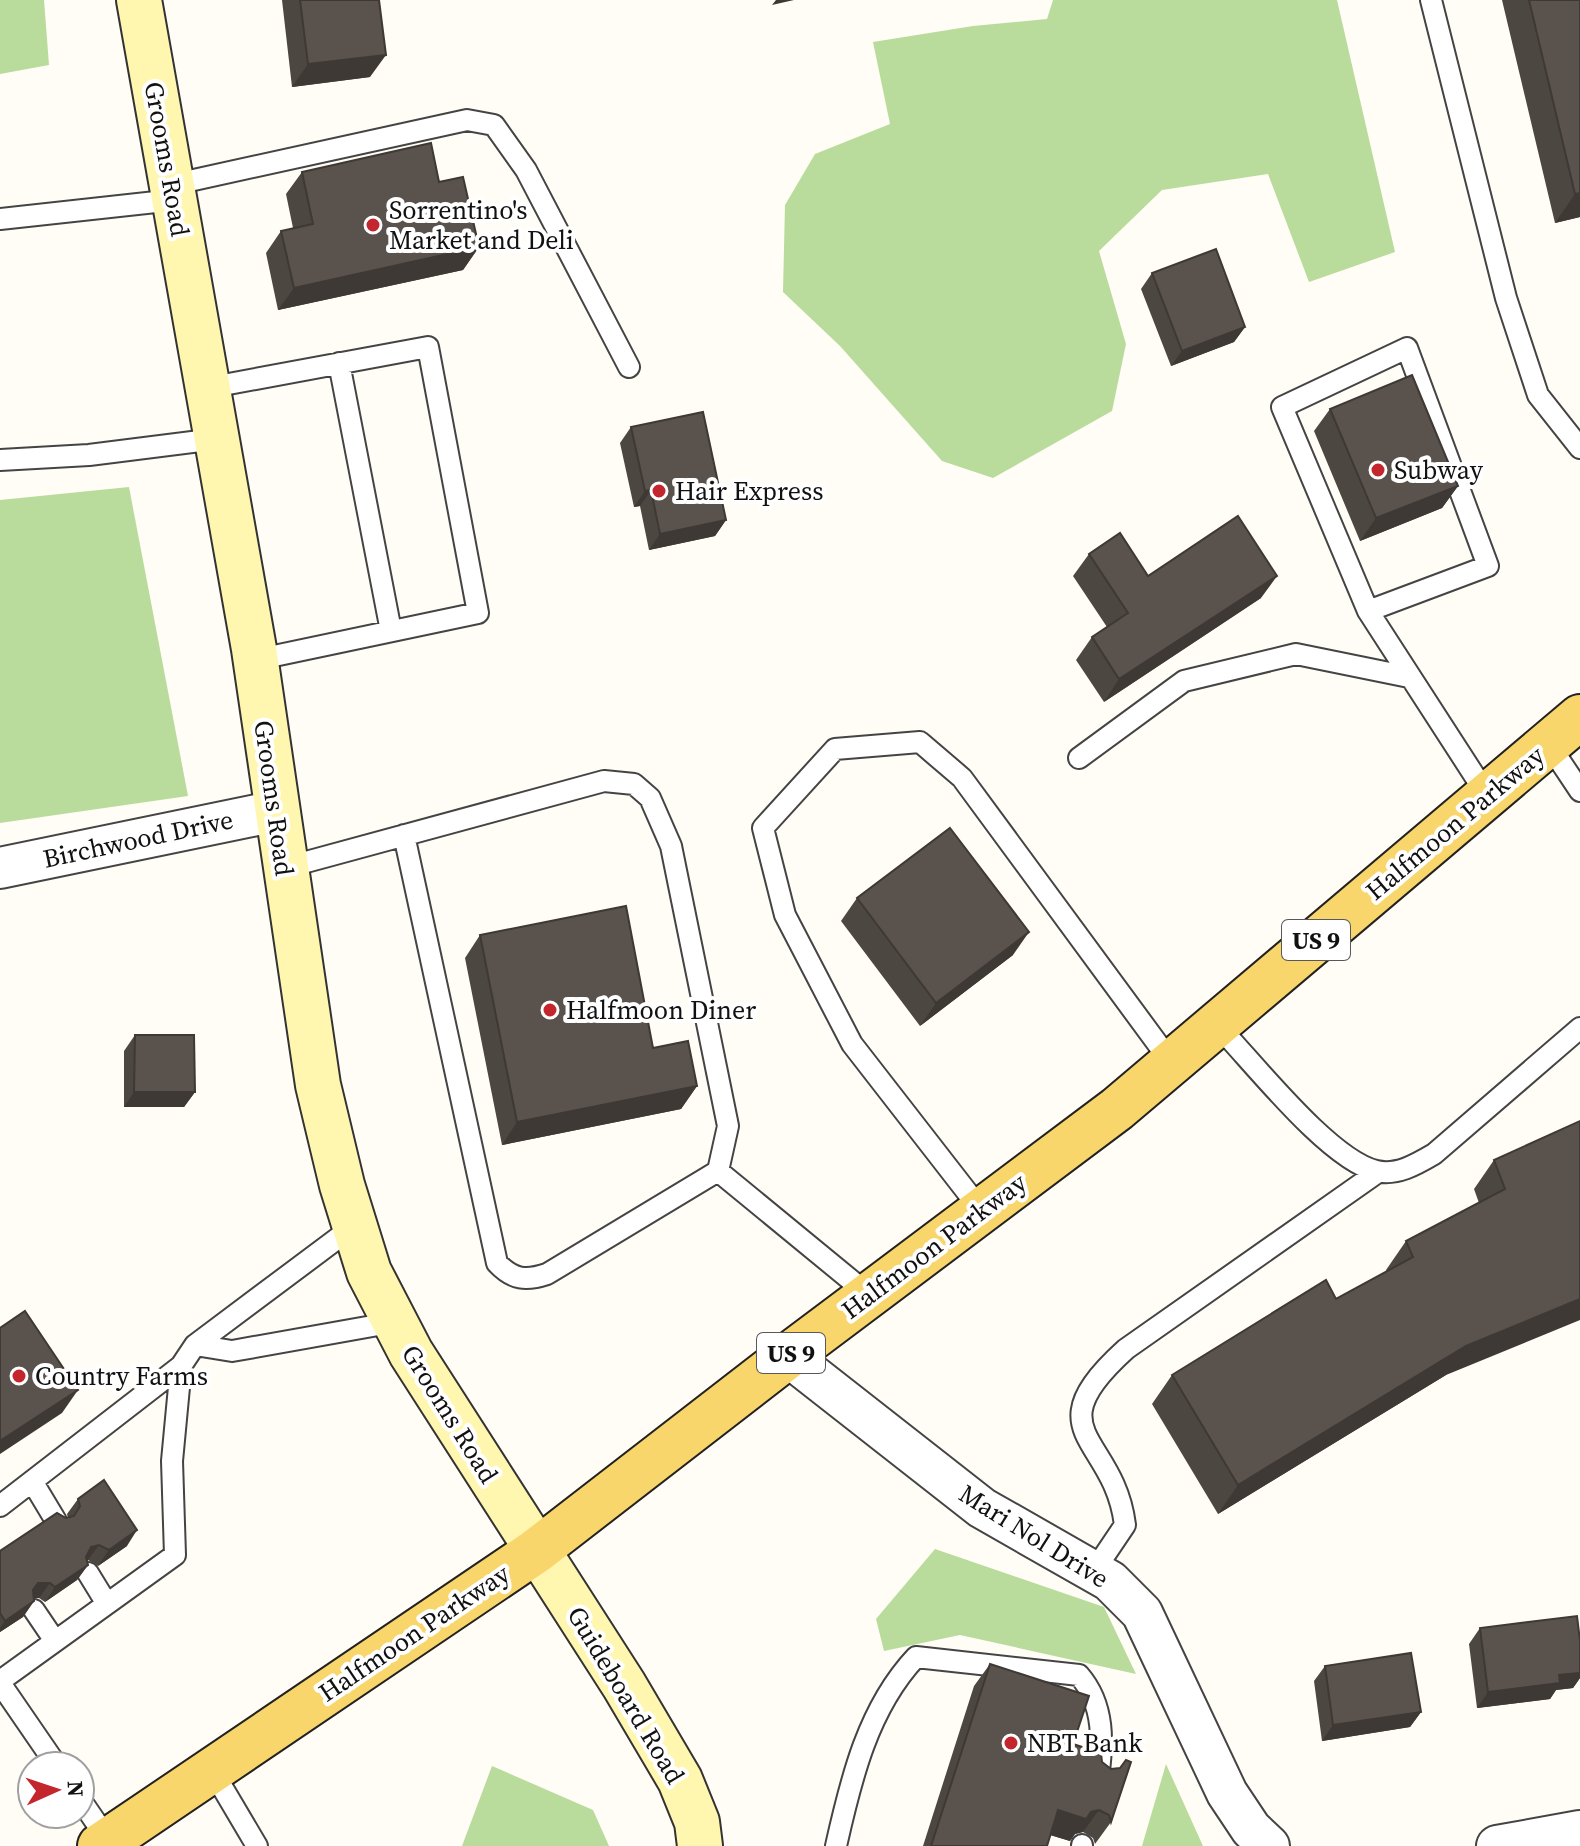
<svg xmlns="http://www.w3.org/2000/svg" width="1580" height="1846" font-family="'Source Serif 4',serif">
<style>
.forest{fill:#b9dc9c}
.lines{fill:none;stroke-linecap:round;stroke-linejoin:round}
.lane-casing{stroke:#444;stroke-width:24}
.street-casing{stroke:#444;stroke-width:44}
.secondary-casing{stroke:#333;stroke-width:48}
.primary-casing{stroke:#222;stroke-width:48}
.lane{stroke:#fff;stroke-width:20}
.street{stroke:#fff;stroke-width:40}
.secondary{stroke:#fff6b0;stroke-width:44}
.primary{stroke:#f9d66b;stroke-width:44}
.wall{fill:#4d4742}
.shaded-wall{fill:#3f3936}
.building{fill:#5a524d;stroke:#3f3936;stroke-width:2}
.poi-dot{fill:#c4262e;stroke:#fff;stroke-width:3}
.labels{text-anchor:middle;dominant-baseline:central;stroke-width:8;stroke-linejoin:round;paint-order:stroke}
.shield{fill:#fff;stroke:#585858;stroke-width:2}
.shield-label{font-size:24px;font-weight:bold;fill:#111}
.street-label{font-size:26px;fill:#111;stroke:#fff}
.poi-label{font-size:26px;fill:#111;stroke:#fff;text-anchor:start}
</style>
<rect width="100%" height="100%" fill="#fffdf5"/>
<path class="forest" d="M 0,0 L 44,0 L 49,65 L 0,74 Z
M 1053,0 L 1337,0 L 1395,252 L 1309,282 L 1268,174 L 1162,190 L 1099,251 L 1126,344 L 1112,411 L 993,478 L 942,461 L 840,346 L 783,292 L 785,205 L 815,154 L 890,124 L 873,42 L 973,26 L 1047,19 Z
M 129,487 L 188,796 L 0,823 L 0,500 Z
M 935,1549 L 1104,1607 L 1136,1674 L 960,1635 L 884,1651 L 876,1619 Z
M 1166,1764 L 1203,1846 L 1142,1846 Z
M 492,1766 L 593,1810 L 609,1846 L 462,1846 Z"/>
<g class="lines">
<g class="lane-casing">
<path id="lane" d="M 1431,0 L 1506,298 L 1538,395 L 1580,448
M 171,185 L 467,120 L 494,125 L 526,170 L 629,367
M 0,219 L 174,200
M 339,363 L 391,631
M 207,388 L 428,347 L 478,613 L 255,660
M 0,460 L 89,455 L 216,439
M 1368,611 L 1488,566 L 1407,348 L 1282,407 L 1368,611 L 1487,795
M 1548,743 L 1580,791
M 1079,758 L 1184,681 L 1296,654 L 1409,677
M 284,868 L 604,781 L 634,784 L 650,798 L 671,846 L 728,1126 L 718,1171 L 547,1274 C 526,1281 513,1280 497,1263 L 404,835
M 1217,1025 C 1253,1062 1328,1159 1376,1171 C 1397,1176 1417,1164 1434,1154 L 1580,1028
M 718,1171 L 869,1295
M 981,1210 L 852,1044 L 785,915 L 763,828 L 835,749 L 920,742 L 962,778 L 1171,1062
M 195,1345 L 232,1351 L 395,1322
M 32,1481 L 56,1521
M 0,1506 L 181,1366
M 1094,1571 L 1125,1525 C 1114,1435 1032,1434 1126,1349 L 1378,1172
M 88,1573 L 107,1604
M 34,1610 L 55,1641
M 0,1681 L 175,1555 L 172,1461 L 181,1366 L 195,1345 L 354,1226
M 0,1683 L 57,1766
M 212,1770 L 257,1846
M 80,1799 L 108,1840
M 836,1846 C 851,1779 868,1708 916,1657 L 1079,1675 C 1105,1705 1103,1743 1098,1779
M 1082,1846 L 1082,1845"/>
</g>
<g class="street-casing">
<path id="street" d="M 0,868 L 276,811
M 788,1356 L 982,1508 L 1110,1581 L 1142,1613 L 1227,1793 L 1251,1829 L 1269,1846
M 1497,1846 L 1580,1831"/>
</g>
<g class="secondary-casing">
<path id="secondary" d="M 139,0 L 254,649 L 318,1085 L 342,1185 L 369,1272 L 411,1353 L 624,1685 L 680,1780 L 697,1822 L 700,1846"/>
</g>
<g class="primary-casing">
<path id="primary" d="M 100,1846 L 536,1551 L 788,1356 L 1117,1109 L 1580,717"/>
</g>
<use href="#lane" class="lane"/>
<use href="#street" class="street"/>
<use href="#secondary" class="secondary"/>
<use href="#primary" class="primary"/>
</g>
<path class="wall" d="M 282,0 L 379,0 L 370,77 L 292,87 Z
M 1502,0 L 1580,0 L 1580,217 L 1555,223 Z
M 302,172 L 439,182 L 479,247 L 463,270 L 278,310 L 266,253 L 281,231 L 293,228 L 286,194 Z
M 1152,273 L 1245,327 L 1234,342 L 1171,366 L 1141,289 Z
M 1330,409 L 1458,486 L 1442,508 L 1360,541 L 1314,431 Z
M 631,427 L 726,520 L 715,536 L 649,550 L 640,506 L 634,507 L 620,443 Z
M 1089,554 L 1148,576 L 1261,598 L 1104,702 L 1076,660 L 1092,637 L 1107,627 L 1073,576 Z
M 857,898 L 1013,955 L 920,1026 L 841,921 Z
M 480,935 L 653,1048 L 697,1086 L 681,1109 L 502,1145 L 465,958 Z
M 135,1035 L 195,1092 L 184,1107 L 124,1107 L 124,1051 Z
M 1580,1121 L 1446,1375 L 1218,1514 L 1152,1404 L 1172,1375 L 1336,1299 L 1387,1272 L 1386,1270 L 1406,1241 L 1479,1203 L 1474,1189 L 1494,1160 Z
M 78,1499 L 127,1546 L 98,1566 L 88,1560 L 87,1561 L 88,1565 L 77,1580 L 45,1602 L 39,1598 L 34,1598 L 34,1601 L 23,1617 L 0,1632 L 0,1551 L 68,1518 L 67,1514 Z
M 1480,1628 L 1580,1641 L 1580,1678 L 1573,1688 L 1556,1690 L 1550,1699 L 1477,1708 L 1469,1644 Z
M 990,1664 L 1073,1744 L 1101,1753 L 1111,1822 L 1095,1844 L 1093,1838 L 1083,1832 L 1075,1834 L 1070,1841 L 1051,1835 L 1047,1846 L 923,1846 L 974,1686 Z
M 1325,1666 L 1421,1712 L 1410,1727 L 1322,1741 L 1314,1681 Z"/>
<path class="shaded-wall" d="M 776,0 L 794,0 L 772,5 Z
M 386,55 L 370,77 L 292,87 L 308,64 Z
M 1580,193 L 1580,217 L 1555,223 L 1575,194 Z
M 479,247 L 463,270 L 278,310 L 294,288 Z
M 1245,327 L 1234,342 L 1171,366 L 1182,351 Z
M 1458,486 L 1442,508 L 1360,541 L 1376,518 Z
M 651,490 L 640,506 L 634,507 L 645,491 Z
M 726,520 L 715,536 L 649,550 L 660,534 Z
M 1277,576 L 1261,598 L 1104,702 L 1119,679 Z
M 1029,932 L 1013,955 L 920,1026 L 936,1003 Z
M 697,1086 L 681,1109 L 502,1145 L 517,1122 Z
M 134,1092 L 195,1092 L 184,1107 L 124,1107 Z
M 1580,1299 L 1580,1320 L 1446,1375 L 1218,1514 L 1238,1485 L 1466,1346 Z
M 78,1390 L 62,1413 L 0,1454 L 0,1441 Z
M 137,1530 L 127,1546 L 98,1566 L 109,1550 Z
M 99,1545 L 88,1560 L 81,1562 L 91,1547 Z
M 88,1565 L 77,1580 L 45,1602 L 55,1587 Z
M 38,1583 L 50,1583 L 39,1598 L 27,1599 Z
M 34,1601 L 23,1617 L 0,1632 L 0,1628 L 5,1621 Z
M 1580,1673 L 1580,1678 L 1573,1688 L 1556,1690 L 1550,1699 L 1477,1708 L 1488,1692 L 1559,1675 Z
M 1421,1712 L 1410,1727 L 1322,1741 L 1333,1725 Z
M 1058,1810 L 1091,1812 L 1099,1810 L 1083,1832 L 1075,1834 L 1070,1841 L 1043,1833 Z"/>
<path class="building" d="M 300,0 L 379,0 L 386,55 L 308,64 Z
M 1529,0 L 1580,0 L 1580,193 L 1575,194 Z
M 431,143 L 439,182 L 463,177 L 479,247 L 294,288 L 281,231 L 313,224 L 302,172 Z
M 1216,249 L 1245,327 L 1182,351 L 1152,273 Z
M 1412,375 L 1458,486 L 1376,518 L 1330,409 Z
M 703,412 L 726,520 L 660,534 L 651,490 L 645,491 L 631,427 Z
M 1238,516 L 1277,576 L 1119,679 L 1092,637 L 1128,613 L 1089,554 L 1120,533 L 1148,576 Z
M 950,828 L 1029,932 L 936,1003 L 857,898 Z
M 626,906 L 653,1048 L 688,1041 L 697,1086 L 517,1122 L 480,935 Z
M 135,1035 L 194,1035 L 195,1092 L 134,1092 Z
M 1580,1121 L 1580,1299 L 1466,1346 L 1238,1485 L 1172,1375 L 1326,1280 L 1336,1299 L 1413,1257 L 1406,1241 L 1505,1189 L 1494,1160 Z
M 25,1311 L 78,1390 L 0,1441 L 0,1328 Z
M 104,1480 L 137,1530 L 109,1550 L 99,1545 L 91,1547 L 86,1557 L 88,1565 L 55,1587 L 50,1583 L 38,1583 L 33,1590 L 34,1601 L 5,1621 L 0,1613 L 0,1551 L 57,1513 L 66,1518 L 74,1516 L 80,1506 L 78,1499 Z
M 1577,1616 L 1580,1641 L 1580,1673 L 1559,1675 L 1560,1683 L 1488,1692 L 1480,1628 Z
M 1411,1653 L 1421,1712 L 1333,1725 L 1325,1666 Z
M 990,1664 L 1089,1696 L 1073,1744 L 1101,1753 L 1102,1762 L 1111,1769 L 1120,1768 L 1126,1760 L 1131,1762 L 1111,1822 L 1109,1815 L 1099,1810 L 1091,1812 L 1086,1819 L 1058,1810 L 1047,1846 L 931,1846 Z"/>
<g class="poi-dot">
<circle cx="373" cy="225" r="8"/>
<circle cx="1378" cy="470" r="8"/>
<circle cx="659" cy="491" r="8"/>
<circle cx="550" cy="1010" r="8"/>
<circle cx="19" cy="1376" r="8"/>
<circle cx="1011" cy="1743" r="8"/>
</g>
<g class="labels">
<g class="shield">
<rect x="1282" y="920" width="68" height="40" rx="6"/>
<rect x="757" y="1333" width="68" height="40" rx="6"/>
</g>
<g class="shield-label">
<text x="1316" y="940">US 9</text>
<text x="791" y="1353">US 9</text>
</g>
<g class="street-label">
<text transform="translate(167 159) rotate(80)">Grooms Road</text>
<text transform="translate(274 798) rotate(82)">Grooms Road</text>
<text transform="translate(1455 823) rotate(-40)">Halfmoon Parkway</text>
<text transform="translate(138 839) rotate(-12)">Birchwood Drive</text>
<text transform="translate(934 1246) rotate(-37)">Halfmoon Parkway</text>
<text transform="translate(450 1414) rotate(58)">Grooms Road</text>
<text transform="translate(1034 1536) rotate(32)">Mari Nol Drive</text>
<text transform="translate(414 1633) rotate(-34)">Halfmoon Parkway</text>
<text transform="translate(626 1695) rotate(59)">Guideboard Road</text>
</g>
<g class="poi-label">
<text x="389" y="210">Sorrentino's<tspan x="389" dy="30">Market and Deli</tspan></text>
<text x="1394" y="470">Subway</text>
<text x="675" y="491">Hair Express</text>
<text x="566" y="1010">Halfmoon Diner</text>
<text x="35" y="1376">Country Farms</text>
<text x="1027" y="1743">NBT Bank</text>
</g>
</g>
<g transform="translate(56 1790) rotate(87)"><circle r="38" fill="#ffffff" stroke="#a0a0a0" stroke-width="2"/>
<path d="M0-6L14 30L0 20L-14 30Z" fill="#c4262e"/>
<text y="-12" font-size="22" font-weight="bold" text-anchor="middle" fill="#111111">N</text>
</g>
</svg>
